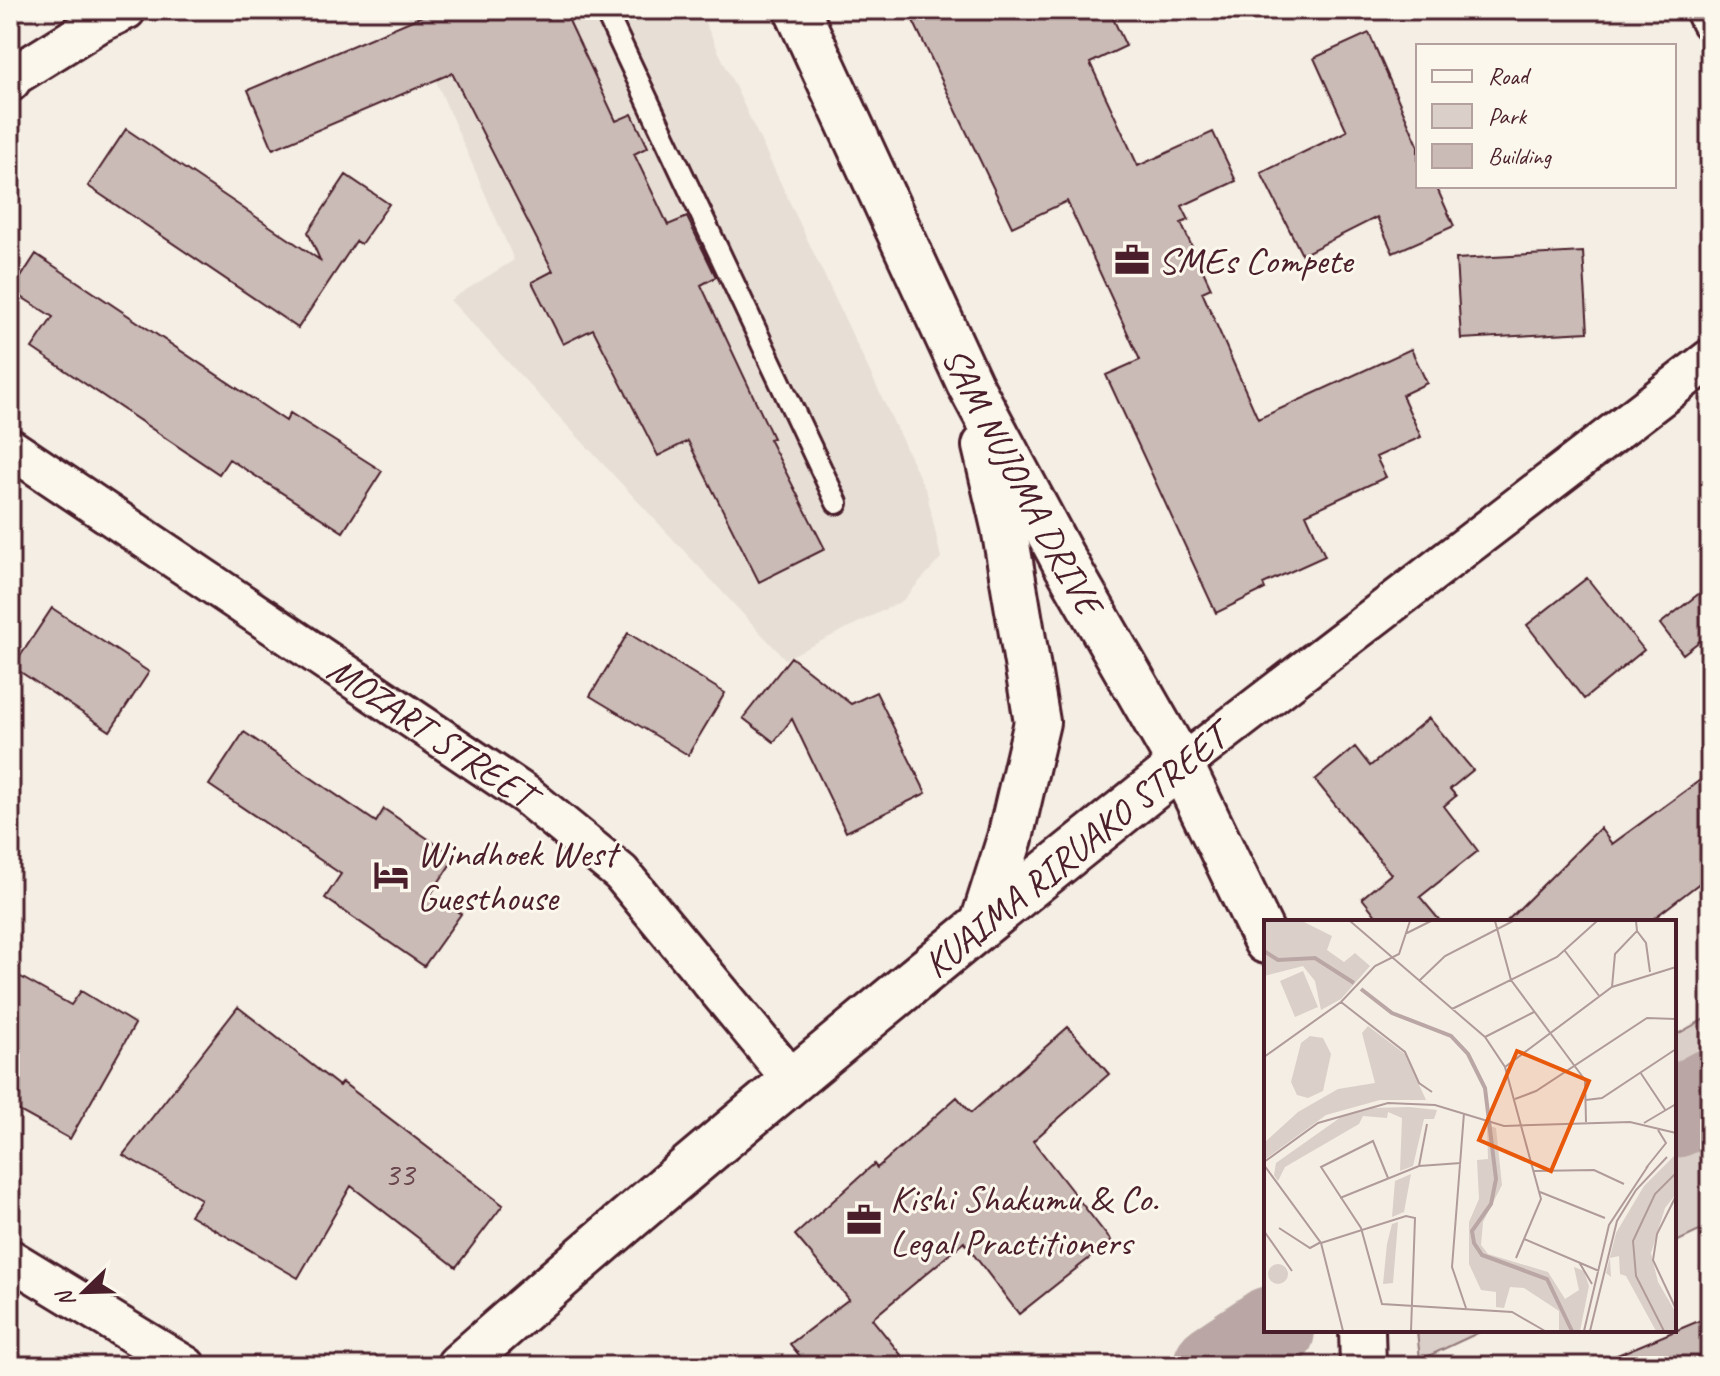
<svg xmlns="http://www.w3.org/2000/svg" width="1720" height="1376" font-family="Caveat,sans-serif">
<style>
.built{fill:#e7dfd6}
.green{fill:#dbd0c9;stroke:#92787a;stroke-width:2}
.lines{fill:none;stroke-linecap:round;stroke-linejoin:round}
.river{stroke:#baa7a5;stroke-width:88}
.building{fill:#cabbb6;stroke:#4a1f2b;stroke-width:2}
.service-casing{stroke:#4a1f2b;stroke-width:26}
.minor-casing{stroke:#4a1f2b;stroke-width:44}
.tertiary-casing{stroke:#4a1f2b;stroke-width:50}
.trunk-casing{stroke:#4a1f2b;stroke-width:50}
.service{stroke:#fbf7ec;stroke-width:20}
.minor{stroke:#fbf7ec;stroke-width:38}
.tertiary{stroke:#fbf7ec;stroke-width:44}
.trunk{stroke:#fbf7ec;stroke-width:44}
.labels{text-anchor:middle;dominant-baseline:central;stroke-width:6;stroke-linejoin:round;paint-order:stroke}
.number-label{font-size:34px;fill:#6a464e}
.poi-label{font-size:38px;fill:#4a1f2b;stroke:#fbf7ec;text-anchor:start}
.street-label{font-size:38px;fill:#4a1f2b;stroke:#fbf7ec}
.inset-river{fill:none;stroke:#baa7a5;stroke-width:4}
.inset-road{fill:none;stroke:#b09b9a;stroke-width:2}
.view{fill:#e8590c;fill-opacity:0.15;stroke:#e8590c;stroke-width:4}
.inset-edge{fill:none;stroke:#4a1f2b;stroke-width:4}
</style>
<rect width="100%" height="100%" fill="#f4eee4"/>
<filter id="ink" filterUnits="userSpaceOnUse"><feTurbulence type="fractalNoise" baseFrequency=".0125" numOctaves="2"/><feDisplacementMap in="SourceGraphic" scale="16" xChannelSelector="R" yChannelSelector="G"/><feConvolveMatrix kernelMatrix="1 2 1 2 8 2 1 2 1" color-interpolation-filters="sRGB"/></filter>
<g filter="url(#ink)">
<path class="built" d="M 405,10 L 699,10 L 927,493 L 941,558 L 902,601 L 785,659 L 450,300 L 514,260 Z"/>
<path class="green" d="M 1710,1016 L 1710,1226 L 1674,1243 L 1674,1036 Z
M 1417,1330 L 1484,1330 L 1420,1360 Z"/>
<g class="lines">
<path class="river" d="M 1674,1114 L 1710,1093
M 1217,1366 L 1271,1330"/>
</g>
<path class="building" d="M 436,10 L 564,10 L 616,121 L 632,114 L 648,147 L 634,154 L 668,225 L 687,217 L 716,277 L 701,285 L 773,438 L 769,439 L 825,549 L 759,582 L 688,441 L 658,456 L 593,329 L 563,344 L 532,282 L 553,271 L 452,73 L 273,149 L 248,90 Z
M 908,10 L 1109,10 L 1126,46 L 1090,63 L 1138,166 L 1213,132 L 1236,181 L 1182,206 L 1189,220 L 1181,223 L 1211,288 L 1202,292 L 1258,419 L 1411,349 L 1427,383 L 1402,395 L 1421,437 L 1376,457 L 1386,477 L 1306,514 L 1325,556 L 1263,584 L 1265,589 L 1216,613 L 1106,375 L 1140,360 L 1067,201 L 1012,227 Z
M 1369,33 L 1418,145 L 1418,186 L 1436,186 L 1454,226 L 1393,253 L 1377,217 L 1302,255 L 1261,173 L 1347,131 L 1314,58 Z
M 126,129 L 320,260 L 308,232 L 346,175 L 389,204 L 361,244 L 356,241 L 298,328 L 88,186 Z
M 1583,252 L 1588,332 L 1461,339 L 1456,259 Z
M 36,254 L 286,421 L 290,413 L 382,471 L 343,532 L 229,459 L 219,474 L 32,348 L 53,317 L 12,291 Z
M 1587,578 L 1644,650 L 1584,699 L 1527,625 Z
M 1710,585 L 1710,633 L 1683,654 L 1660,624 Z
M 52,608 L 149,672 L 110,731 L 13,667 Z
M 628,633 L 725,693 L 688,755 L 590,696 Z
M 791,657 L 851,704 L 876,692 L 926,793 L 846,832 L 792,719 L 774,742 L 743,718 Z
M 1429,718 L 1473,770 L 1450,789 L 1456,796 L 1444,806 L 1478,851 L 1420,897 L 1441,922 L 1381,922 L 1362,898 L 1391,874 L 1315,780 L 1355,747 L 1370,766 Z
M 244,732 L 376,822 L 384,809 L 455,857 L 431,894 L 461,914 L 424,966 L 325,898 L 341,874 L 209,785 Z
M 1710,773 L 1710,875 L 1649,922 L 1506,922 L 1600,828 L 1612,844 Z
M 10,971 L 71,1005 L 81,991 L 135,1024 L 70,1139 L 10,1106 Z
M 238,1007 L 339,1086 L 342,1082 L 503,1205 L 456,1267 L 351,1186 L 298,1278 L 190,1215 L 201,1199 L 123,1155 Z
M 1068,1027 L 1109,1074 L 1033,1141 L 1111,1241 L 1019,1314 L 964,1242 L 872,1319 L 910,1366 L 808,1366 L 790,1344 L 849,1299 L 795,1235 L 874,1164 L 877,1168 L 957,1097 L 971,1113 Z
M 1701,1320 L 1710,1344 L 1710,1366 L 1591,1366 Z"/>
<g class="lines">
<g class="service-casing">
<path id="service" d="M 605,10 L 837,503"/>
</g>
<g class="minor-casing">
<g id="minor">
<path d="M 1705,10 L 1710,21"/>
<path d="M 10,82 L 15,75 L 97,24 L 126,10"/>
<path id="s1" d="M 10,448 L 526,795 L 621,873 L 793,1081"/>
<path d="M 1181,765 L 1710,359"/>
<path d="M 10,1259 L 186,1366"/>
</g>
</g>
<g class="tertiary-casing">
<path id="tertiary" d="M 459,1366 C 693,1159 936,960 1181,765"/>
</g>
<g class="trunk-casing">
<g id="trunk">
<path id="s2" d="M 797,10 L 970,385 L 1063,559 L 1181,765 L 1266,941"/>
<path d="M 983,923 L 1010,838 L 1037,722 L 1004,527 L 985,446"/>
<path d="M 1362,1330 L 1363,1366"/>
</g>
</g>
<use href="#service" class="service"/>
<use href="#minor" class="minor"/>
<use href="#tertiary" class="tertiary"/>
<use href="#trunk" class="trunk"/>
</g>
</g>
<defs>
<g id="office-bare" transform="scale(2.76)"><path d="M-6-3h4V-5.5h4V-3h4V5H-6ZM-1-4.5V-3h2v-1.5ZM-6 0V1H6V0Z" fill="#4a1f2b" stroke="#fbf7ec" stroke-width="2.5" paint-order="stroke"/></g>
<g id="hotel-bare" transform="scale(2.76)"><path d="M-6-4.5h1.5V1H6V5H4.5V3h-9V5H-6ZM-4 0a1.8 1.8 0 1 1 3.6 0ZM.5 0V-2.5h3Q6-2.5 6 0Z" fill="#4a1f2b" stroke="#fbf7ec" stroke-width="2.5" paint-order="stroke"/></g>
</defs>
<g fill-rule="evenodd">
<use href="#office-bare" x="1132" y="260"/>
<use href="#hotel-bare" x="391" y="875"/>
<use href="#office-bare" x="864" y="1220"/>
</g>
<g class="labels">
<g class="number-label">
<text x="399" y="1174">33</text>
</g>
<g class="poi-label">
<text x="1158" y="260">SMEs Compete</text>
<text x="417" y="853">Windhoek West<tspan x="417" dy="44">Guesthouse</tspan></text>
<text x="890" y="1198">Kishi Shakumu &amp; Co.<tspan x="890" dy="44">Legal Practitioners</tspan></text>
</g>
<g class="street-label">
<text stroke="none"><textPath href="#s2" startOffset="522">SAM NUJOMA DRIVE</textPath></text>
<text stroke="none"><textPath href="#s1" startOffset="508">MOZART STREET</textPath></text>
<text transform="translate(1075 851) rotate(-39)">KUAIMA RIRUAKO STREET</text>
</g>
</g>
<g transform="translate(1264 920)">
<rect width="412" height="412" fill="#f4eee4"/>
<path d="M 0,1 L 38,1 L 68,16 L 63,30 L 80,42 L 91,33 L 106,46 L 77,79 L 57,90 L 51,61 L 39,46 L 0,56 ZM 39,51 L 54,87 L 31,97 L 16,61 ZM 104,106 L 141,134 L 162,180 L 116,180 L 62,195 L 0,240 L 0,223 L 34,192 L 74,169 L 111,163 L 98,113 ZM 46,116 L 59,118 L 67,134 L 59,171 L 44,178 L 33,175 L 27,162 L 37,123 ZM 145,187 L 173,190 L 170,199 L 160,199 L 149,246 L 136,251 L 138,198 L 124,192 L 123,198 L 99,196 L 95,204 L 21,247 L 14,261 L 10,255 L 12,243 L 77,197 L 107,188 ZM 223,205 L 232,208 L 238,265 L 219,302 L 217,325 L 224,334 L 284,352 L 301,379 L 315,370 L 310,347 L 320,351 L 325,366 L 316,411 L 295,411 L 295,391 L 260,368 L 246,367 L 240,388 L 232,387 L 232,372 L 217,370 L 205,344 L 205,302 L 215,279 L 213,240 L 224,239 ZM 412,234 L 412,274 L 401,288 L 387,333 L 394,362 L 412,393 L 412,411 L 392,411 L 362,356 L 356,354 L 355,336 L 346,338 L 347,357 L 342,353 L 352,313 L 380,266 ZM 147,254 L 140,292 L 128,297 L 131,261 ZM 134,302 L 129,363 L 119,364 L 123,324 L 128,304 ZM4 354a10 10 0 1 1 20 0a10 10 0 1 1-20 0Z" fill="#dbd0c9"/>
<path class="inset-river" d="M 0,31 L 14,40 L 51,38 L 90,63M 97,69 L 128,93 L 187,116 L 204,134 L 221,168 L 232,259 L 227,284 L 208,311 L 210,323 L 218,335 L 283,359 L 308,411"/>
<path class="inset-road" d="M 86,1 L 221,117 L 241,147 L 277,279 L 252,338M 231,1 L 247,60 L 321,160 L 322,202M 373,11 L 382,23 L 386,52M 143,13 L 167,1M 301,31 L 336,77M 156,60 L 181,36 L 249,1M 348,67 L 351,34 L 373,11 L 372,1M 77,82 L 141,132 L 155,163 L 168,172M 188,89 L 293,37 L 333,1M 221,117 L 270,92M 0,137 L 77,82 L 111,46 L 135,34 L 146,1M 241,147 L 348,67 L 412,47M 376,152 L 402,191M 251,179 L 272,171 L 383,98 L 412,99M 322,180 L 338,178 L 412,129M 200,193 L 188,347 L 202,388M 380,203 L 412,184M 0,242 L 54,203 L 124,183 L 171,185 L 240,206 L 366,202 L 412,213M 0,245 L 57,323 L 79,411M 155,246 L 163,204M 382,248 L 402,223 L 394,210M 270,251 L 330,250 L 360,264M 124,258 L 109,221 L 57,247 L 97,308 L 118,384 L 248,392 L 281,411M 276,272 L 341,298M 412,276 L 393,314 L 389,340 L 412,389M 76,278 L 155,246 L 197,243M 15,308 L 46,328 L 57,322M 0,311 L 28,351M 260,319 L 335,351M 57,323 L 142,296 L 151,298 L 147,411M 315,342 L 328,364M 320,411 L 345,305 L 384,246M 326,411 L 353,301 L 372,270 L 403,237M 400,411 L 372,356 L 369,321 L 391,274 L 412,253"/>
<path class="view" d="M 253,131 L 325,161 L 287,251 L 215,220 Z"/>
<rect width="412" height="412" class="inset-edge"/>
</g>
<rect width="1720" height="1376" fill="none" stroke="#fbf7ec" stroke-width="40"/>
<rect x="20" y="20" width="1680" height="1336" fill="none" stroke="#4a1f2b" stroke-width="3" filter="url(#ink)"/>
<rect x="1416" y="44" width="260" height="144" fill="#fbf7ec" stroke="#b4a19f" stroke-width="2"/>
<rect x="1432" y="70" width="40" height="12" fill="#fbf7ec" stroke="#b4a19f" stroke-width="2"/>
<text x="1488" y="84" font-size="24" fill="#4a1f2b">Road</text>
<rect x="1432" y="104" width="40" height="24" fill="#dbd0c9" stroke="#b4a19f" stroke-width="2"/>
<text x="1488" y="124" font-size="24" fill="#4a1f2b">Park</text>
<rect x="1432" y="144" width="40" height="24" fill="#cabbb6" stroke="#b4a19f" stroke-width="2"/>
<text x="1488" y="164" font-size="24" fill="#4a1f2b">Building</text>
<g transform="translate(84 1292) rotate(247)" stroke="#fbf7ec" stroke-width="6" paint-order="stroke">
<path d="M0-6L14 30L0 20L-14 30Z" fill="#4a1f2b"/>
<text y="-12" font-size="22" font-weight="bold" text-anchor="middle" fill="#4a1f2b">N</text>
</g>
</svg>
